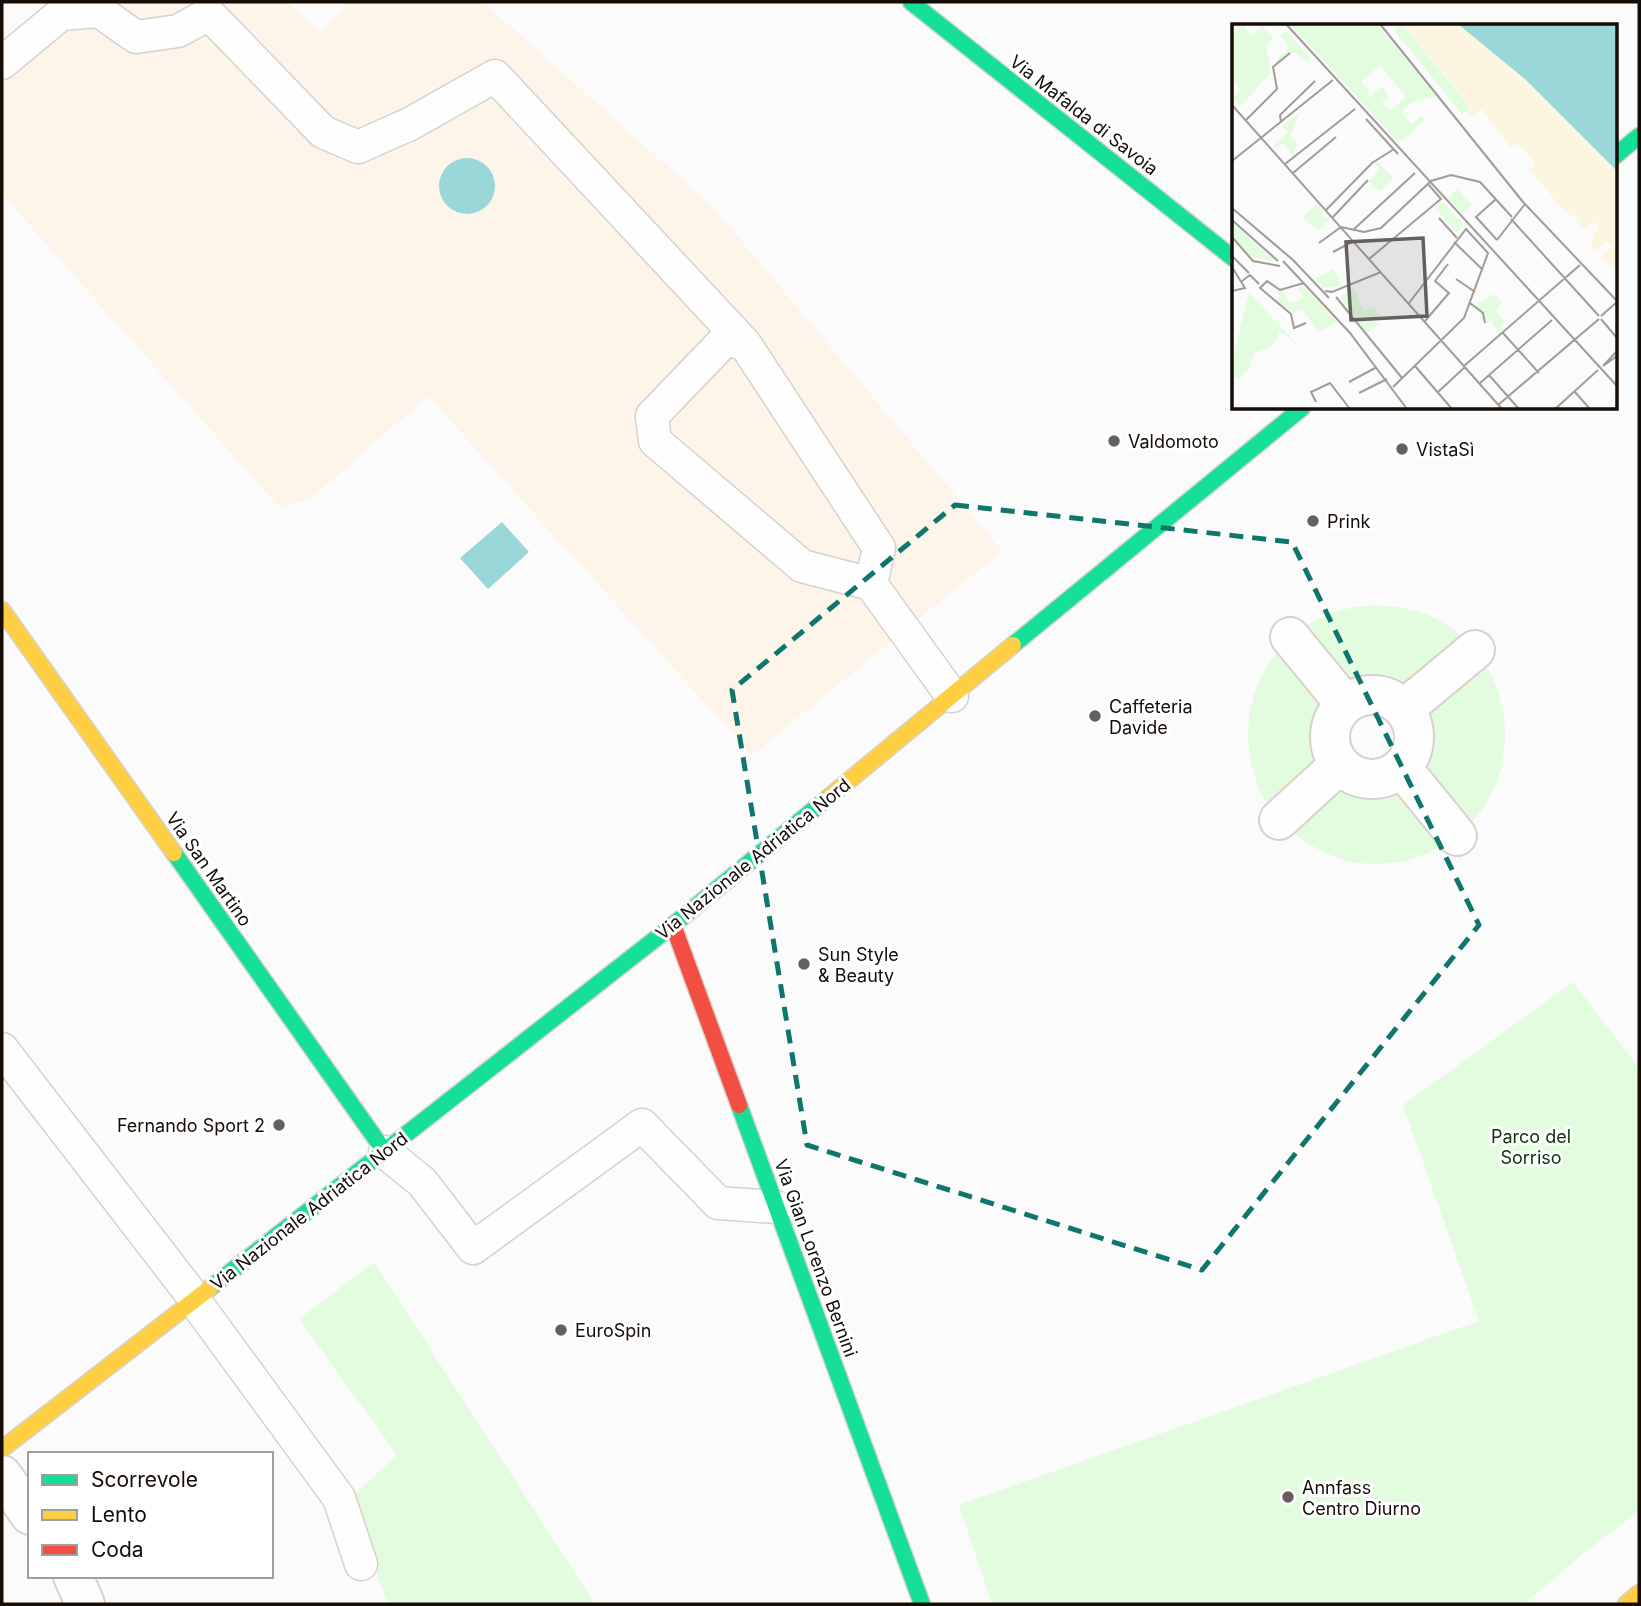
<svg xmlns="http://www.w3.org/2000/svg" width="1641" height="1606" font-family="Inter,sans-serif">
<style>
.medical{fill:#fdf4ea}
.green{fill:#e3fcdf;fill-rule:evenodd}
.water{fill:#99d7d8}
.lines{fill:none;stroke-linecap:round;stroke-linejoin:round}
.lane-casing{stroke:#d7d2ce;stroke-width:35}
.street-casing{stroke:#d7d2ce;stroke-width:42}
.fast-casing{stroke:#d7d2ce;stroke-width:19}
.slow-casing{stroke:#d7d2ce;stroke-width:19}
.jam-casing{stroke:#d7d2ce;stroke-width:19}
.lane{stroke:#fefefe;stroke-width:32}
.street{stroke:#fefefe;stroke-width:38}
.fast{stroke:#16e098;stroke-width:16}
.slow{stroke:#ffcf43;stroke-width:16}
.jam{stroke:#f24e42;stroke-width:16}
.marked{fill:none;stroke:#0f766e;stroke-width:5;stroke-dasharray:14 9;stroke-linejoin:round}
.poi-dot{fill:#66605c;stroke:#fff;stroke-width:2.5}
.labels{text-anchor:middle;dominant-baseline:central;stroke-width:6;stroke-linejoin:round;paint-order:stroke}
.street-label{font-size:18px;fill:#150d06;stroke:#fff}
.poi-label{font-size:18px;fill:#150d06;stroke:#fff;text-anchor:start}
.park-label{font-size:18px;fill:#083602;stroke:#fff}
.inset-road{fill:none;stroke:#9f9c99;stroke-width:2}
.view{fill:#66605c;fill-opacity:0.15;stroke:#66605c;stroke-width:3.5}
.inset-edge{fill:none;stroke:#150d06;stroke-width:3.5}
</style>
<rect width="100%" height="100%" fill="#fbfbfb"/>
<path class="medical" d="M 55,2 L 287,2 L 322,33 L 347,2 L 483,2 L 712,206 L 1002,551 L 752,755 L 428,396 L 309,500 L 279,507 L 2,194 L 2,46 Z"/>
<path class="green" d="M 1373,605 C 1397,606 1419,609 1440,621 C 1514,662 1527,767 1468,826 C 1450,843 1428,856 1403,861 C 1381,865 1357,866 1335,857 C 1305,845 1275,823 1261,793 C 1230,723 1256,646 1327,615 C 1342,608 1358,607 1373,605 ZM 1375,695 C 1382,696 1390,698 1395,702 C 1413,716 1422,746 1404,763 C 1399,767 1394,774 1388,776 C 1347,793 1309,739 1346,706 C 1355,698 1363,696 1375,695 Z
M 1573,982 L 1639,1068 L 1639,1511 L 1584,1553 L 1524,1604 L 992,1604 L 959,1505 L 1479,1321 L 1403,1105 Z
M 374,1262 L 595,1604 L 388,1604 L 349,1499 L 397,1455 L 299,1319 Z"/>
<path class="water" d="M439 186a28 28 0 1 1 56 0a28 28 0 1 1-56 0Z
M 502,522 L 529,552 L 488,589 L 460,558 Z"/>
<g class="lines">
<g class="lane-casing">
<path id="lane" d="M 2,63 L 61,14 L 99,11 L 136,37 L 178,31 L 209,14 L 323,132 L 358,147 L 410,124 L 495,76 L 745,344
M 871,584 L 879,548 L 745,344 L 726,339 L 652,416 L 655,441 L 802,566 L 871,584 L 952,696
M 2,1049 L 195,1299
M 385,1152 L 422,1182 L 473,1248 L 642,1125 L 718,1203 L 776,1207
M 194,1300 L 339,1498 L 361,1564"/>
</g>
<g class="street-casing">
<path id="street" d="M 1290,637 L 1345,704
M1330 737a42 42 0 1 1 84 0a42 42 0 1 1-84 0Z
M 1404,709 L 1475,650
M 1402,768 L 1457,836
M 1279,820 L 1340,764
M 2,1475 L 30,1515
M 73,1576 L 85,1604"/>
</g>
<g class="fast-casing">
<path id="fast" d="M 911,2 L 1233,258
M 1615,156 L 1639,136
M 1013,645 L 1302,408
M 174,853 L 385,1152
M 739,1105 L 922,1604
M 210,1288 L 673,925 L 829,797"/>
</g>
<g class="slow-casing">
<path id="slow" d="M 2,610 L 174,853
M 829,797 L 1013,645
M 2,1449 L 210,1288
M 1626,1604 L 1639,1593"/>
</g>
<g class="jam-casing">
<path id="jam" d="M 673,925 L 739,1105"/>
</g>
<use href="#lane" class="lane"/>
<use href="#street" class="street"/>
<use href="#fast" class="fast"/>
<use href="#slow" class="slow"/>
<use href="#jam" class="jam"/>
</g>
<path class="marked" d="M 955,505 L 1292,542 L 1479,925 L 1202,1270 L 807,1145 L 732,690 Z"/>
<g class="poi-dot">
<circle cx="1114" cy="441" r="7"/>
<circle cx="1402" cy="449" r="7"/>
<circle cx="1313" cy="521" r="7"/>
<circle cx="1095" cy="716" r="7"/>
<circle cx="804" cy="964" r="7"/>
<circle cx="279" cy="1125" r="7"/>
<circle cx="561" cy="1330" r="7"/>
<circle cx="1288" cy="1497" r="7"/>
</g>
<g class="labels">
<g class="street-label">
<text transform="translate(1084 115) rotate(38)">Via Mafalda di Savoia</text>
<text transform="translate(753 859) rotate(-39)">Via Nazionale Adriatica Nord</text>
<text transform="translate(209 869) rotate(55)">Via San Martino</text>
<text transform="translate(309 1211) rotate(-38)">Via Nazionale Adriatica Nord</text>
<text transform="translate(816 1258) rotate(70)">Via Gian Lorenzo Bernini</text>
</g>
<g class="poi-label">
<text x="1128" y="441">Valdomoto</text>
<text x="1416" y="449">VistaSì</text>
<text x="1327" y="521">Prink</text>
<text x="1109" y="706">Caffeteria<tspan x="1109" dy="21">Davide</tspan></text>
<text x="818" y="954">Sun Style<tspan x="818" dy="21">&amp; Beauty</tspan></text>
<text x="265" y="1125" text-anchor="end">Fernando Sport 2</text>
<text x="575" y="1330">EuroSpin</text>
<text x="1302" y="1487">Annfass<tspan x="1302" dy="21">Centro Diurno</tspan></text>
</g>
<g class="park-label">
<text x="1531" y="1136">Parco del<tspan x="1531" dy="21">Sorriso</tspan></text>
</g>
</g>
<g transform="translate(1232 24)">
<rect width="385" height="385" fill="#fbfbfb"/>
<path d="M 58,0 L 145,0 L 204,72 L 179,79 L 169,88 L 180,100 L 189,92 L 193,96 L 167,119 ZM 148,41 L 174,73 L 158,87 L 150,78 L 157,72 L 150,62 L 135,75 L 137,68 L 129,58 ZM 170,0 L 238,83 L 230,90 L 162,6 ZM 11,1 L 20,12 L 30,2 L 42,14 L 34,21 L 39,48 L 8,83 L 1,74 L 8,66 L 0,55 L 0,10 ZM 54,7 L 79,34 L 75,38 L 63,28 L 41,40 L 57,23 L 48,12 ZM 68,88 L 59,112 L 65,119 L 61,132 L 51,120 L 44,124 L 41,121 L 56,108 L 50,102 ZM 145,138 L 162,154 L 148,167 L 137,157 L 148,145 L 142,139 ZM 225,165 L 240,181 L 231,190 L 216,174 ZM 210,177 L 231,200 L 225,209 L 202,183 ZM 85,180 L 92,188 L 89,192 L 98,195 L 86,206 L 70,194 ZM 0,198 L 44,238 L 18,232 L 0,210 ZM 102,245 L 109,262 L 92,264 L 84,255 ZM 71,261 L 105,298 L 86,308 L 70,285 L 61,289 L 44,277 L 48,272 L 45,268 L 51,267 L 57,278 L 65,278 L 72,272 L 66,265 ZM 122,263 L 132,287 L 142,283 L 148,291 L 142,297 L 146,301 L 135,309 L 108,273 ZM 17,269 L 68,323 L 48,308 L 39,323 L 22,329 L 18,344 L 7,354 L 0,352 L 0,337 ZM 262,270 L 270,278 L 264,287 L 273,297 L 267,309 L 258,296 L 254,300 L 243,281 Z" fill="#e3fcdf" fill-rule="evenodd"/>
<path d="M 171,0 L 226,0 L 294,56 L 385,147 L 385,246 L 371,233 L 359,242 L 380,222 L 375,217 L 353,234 L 362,225 L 358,221 L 366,203 L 361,197 L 352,205 L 345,198 L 349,194 L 344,190 L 338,193 L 297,146 L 303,139 L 285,119 L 279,124 L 250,85 L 239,93 L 234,88 L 239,83 Z" fill="#fcf6e1"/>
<path d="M 226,0 L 385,0 L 385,147 L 294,56 Z" fill="#99d7d8"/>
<path class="inset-road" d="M 54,0 L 385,362M 148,0 L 291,178 L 385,277M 0,81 L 270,385M 134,95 L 166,130M 14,96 L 45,65 L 41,43 L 58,29M 49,98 L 48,91 L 83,57M 0,137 L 101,56M 53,140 L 123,85M 61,149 L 104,113M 264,175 L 244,193 L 265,216M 0,184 L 61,236 L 97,274M 94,186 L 140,139 L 162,125M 101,193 L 136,156M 207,194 L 225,214M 279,195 L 367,292M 0,196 L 46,237M 121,206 L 183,149M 0,213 L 21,237 L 48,242M 265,216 L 293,180M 222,218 L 251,246M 87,219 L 109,203 L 132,208 L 149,204 L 199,157 L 219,151 L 248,158 L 280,193M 101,228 L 122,217M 0,232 L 17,249M 137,235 L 209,175 L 196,160M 51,237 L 118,309 L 175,385M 0,243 L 13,264 L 0,267M 224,255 L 243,268M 10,257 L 18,251 L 27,260M 72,259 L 48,266 L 35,257 L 28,264 L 59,290 L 62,304 L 74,299M 93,267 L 100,268 L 149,248M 104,273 L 170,354M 238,279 L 251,289 L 253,299M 369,292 L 385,278M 369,295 L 385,314M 193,297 L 217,269 L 203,257 L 216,240M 270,308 L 307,349M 385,327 L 371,342 L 385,332M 183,342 L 220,385M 232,342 L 348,241M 257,351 L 287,385M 117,358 L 145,343M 248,359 L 320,296M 161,363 L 232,294 L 256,229 L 234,205 L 177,279M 342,367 L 358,385M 206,368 L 233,343M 127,369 L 155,355M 84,378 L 79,368 L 98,359 L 118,385M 266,381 L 367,295M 323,385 L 366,346"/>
<path class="view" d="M 191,214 L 195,292 L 119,296 L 114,218 Z"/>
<rect width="385" height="385" class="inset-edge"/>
</g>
<rect width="1641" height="1606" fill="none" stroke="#150d06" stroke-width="7"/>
<rect x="28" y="1452" width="245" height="126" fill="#ffffff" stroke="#a19e9b" stroke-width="2"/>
<rect x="42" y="1475" width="35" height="10" fill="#16e098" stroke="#a19e9b" stroke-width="2"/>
<text x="91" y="1487" font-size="21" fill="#150d06">Scorrevole</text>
<rect x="42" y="1510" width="35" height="10" fill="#ffcf43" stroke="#a19e9b" stroke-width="2"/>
<text x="91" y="1522" font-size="21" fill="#150d06">Lento</text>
<rect x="42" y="1545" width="35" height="10" fill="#f24e42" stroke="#a19e9b" stroke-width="2"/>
<text x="91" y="1557" font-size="21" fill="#150d06">Coda</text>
</svg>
